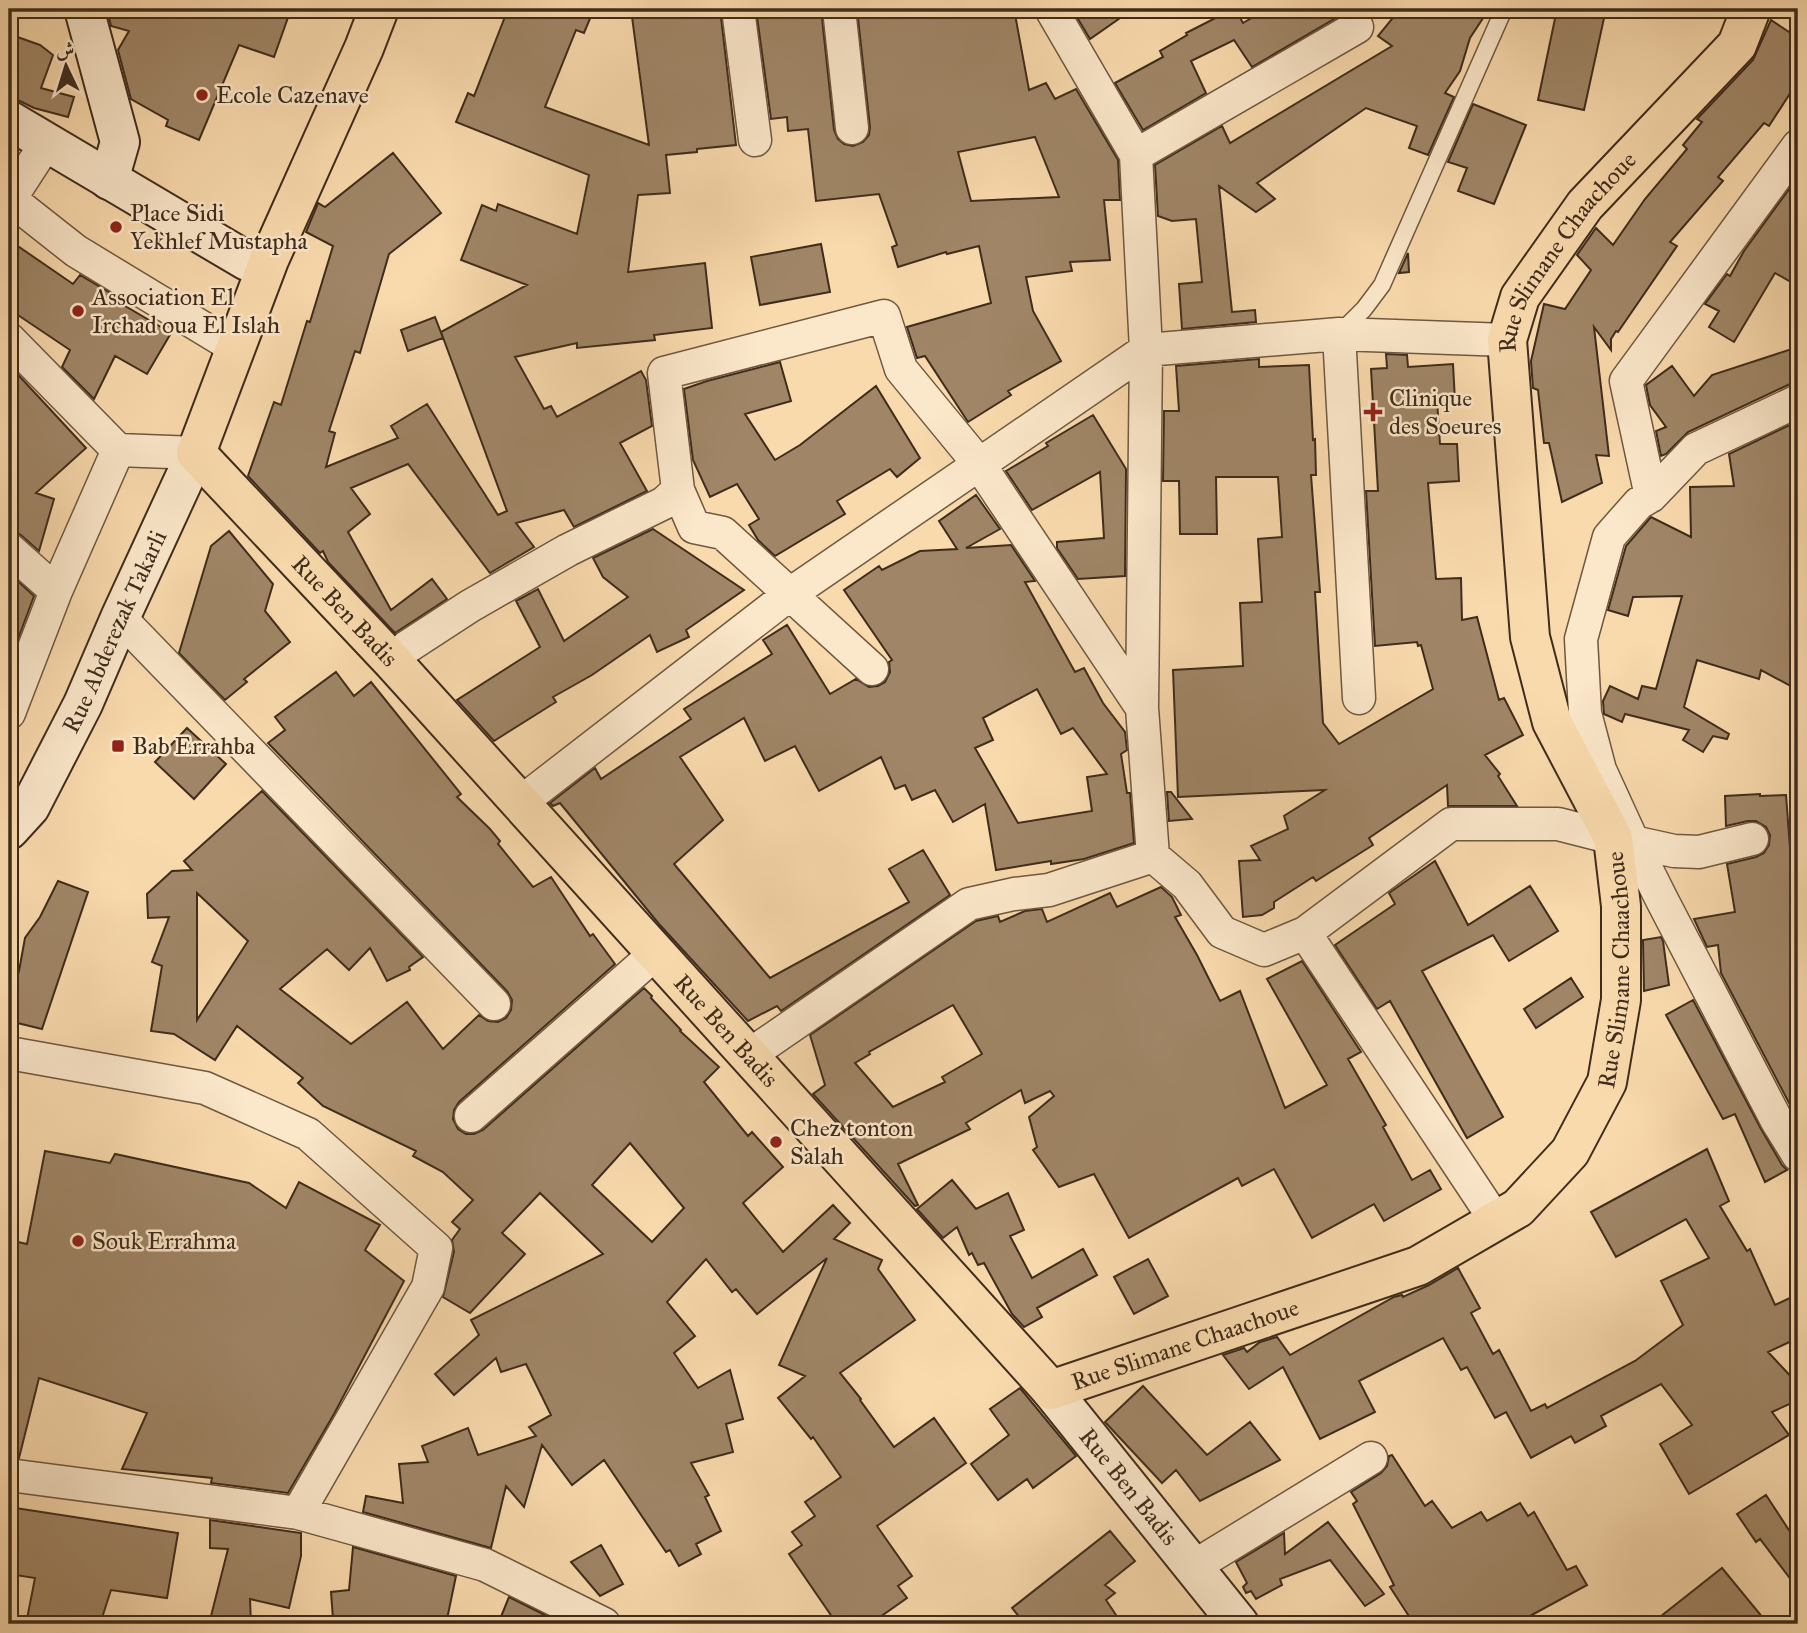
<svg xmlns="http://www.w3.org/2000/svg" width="1807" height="1633" font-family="'IM FELL Great Primer',Amiri,serif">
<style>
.building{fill:#a08667;stroke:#3f2c1c;stroke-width:2;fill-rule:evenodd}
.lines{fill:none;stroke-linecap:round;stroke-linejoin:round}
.lane-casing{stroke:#6e5840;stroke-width:19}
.street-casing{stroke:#6e5840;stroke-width:35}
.secondary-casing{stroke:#3f2c1c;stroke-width:42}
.primary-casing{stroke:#3f2c1c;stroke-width:42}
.lane{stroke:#fbe7ca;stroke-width:16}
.street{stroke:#fbe7ca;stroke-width:32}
.secondary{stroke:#fbe7ca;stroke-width:38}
.primary{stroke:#f9daad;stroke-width:38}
.poi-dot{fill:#8f2418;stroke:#fbe7ca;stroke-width:2.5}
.labels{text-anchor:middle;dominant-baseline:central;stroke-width:5;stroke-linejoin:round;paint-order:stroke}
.poi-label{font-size:24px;fill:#3f2c1c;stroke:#fbe7ca;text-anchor:start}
.street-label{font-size:24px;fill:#3f2c1c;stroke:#fbe7ca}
</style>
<rect width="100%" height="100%" fill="#f9daad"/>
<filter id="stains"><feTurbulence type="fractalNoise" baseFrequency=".00286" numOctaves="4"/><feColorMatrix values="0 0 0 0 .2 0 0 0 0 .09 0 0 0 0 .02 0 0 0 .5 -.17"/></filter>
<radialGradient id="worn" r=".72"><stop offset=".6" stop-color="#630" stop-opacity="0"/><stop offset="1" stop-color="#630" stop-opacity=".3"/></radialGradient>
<path class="building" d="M 107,9 L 291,9 L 274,57 L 239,45 L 199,140 L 166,126 L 168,120 L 131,99 L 118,50 L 129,31 L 111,26 Z
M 508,9 L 594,9 L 584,33 L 576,30 L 545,107 L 649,145 L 631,9 L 720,9 L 736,145 L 697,149 L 697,152 L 666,155 L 670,193 L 638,195 L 628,272 L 705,263 L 712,328 L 654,335 L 655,340 L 577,348 L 577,343 L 515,357 L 544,409 L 551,406 L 557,417 L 641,371 L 646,380 L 652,426 L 620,443 L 647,491 L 574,527 L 564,510 L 516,523 L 534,547 L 490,573 L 408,464 L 351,488 L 370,514 L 348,532 L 391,610 L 432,579 L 447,599 L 395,633 L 328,562 L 323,551 L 320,553 L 248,476 L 274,402 L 281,405 L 307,321 L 310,322 L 333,246 L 306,232 L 318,203 L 325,207 L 393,153 L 441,213 L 389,254 L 360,353 L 355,351 L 329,431 L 335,433 L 326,467 L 398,438 L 391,426 L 427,404 L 498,515 L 507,511 L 441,332 L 527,285 L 461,260 L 482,205 L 496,211 L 498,204 L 577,234 L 589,175 L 456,122 L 468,93 L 474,96 Z
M 756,9 L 821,9 L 834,130 L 838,139 L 844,144 L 853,146 L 863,142 L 869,135 L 870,127 L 857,9 L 1014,9 L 1029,90 L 1046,83 L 1055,99 L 1076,89 L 1118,160 L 1120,200 L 1104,200 L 1110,260 L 1070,262 L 1072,271 L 1026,277 L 1033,311 L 1061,361 L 1008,391 L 1011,395 L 968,422 L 925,356 L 917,358 L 907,327 L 991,303 L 979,246 L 947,254 L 946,252 L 898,267 L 892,247 L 897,245 L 879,194 L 816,201 L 808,129 L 788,131 L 787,117 L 771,119 ZM 1035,137 L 1059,197 L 971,201 L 958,152 Z
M 1072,9 L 1133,9 L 1090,39 Z
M 1233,9 L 1235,9 L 1243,23 L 1267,9 L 1356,9 L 1348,11 L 1252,67 L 1234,40 L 1191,61 L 1206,93 L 1143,130 L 1115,83 L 1163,57 L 1160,51 L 1187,35 L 1186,33 Z
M 1400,9 L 1489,9 L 1470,38 L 1460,71 L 1445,93 L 1454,97 L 1428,155 L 1409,148 L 1417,126 L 1366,108 L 1257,183 L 1275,199 L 1256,212 L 1219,186 L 1232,312 L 1255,310 L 1256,322 L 1182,329 L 1179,284 L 1202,282 L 1196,219 L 1172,221 L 1158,216 L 1155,165 L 1222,126 L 1230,143 L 1392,46 L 1378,36 Z
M 1557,9 L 1606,9 L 1584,110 L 1538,100 Z
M 1771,20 L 1798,38 L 1798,81 L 1769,126 L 1764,123 L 1718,177 L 1723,181 L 1670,242 L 1677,246 L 1618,332 L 1616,331 L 1611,339 L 1611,350 L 1594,327 L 1609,456 L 1596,455 L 1602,483 L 1562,502 L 1549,443 L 1544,443 L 1538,390 L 1533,388 L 1531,361 L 1544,304 L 1565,309 L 1591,270 L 1577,255 L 1596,228 L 1613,245 L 1645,199 L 1687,149 L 1683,145 L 1702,122 L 1697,119 L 1753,60 Z
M 9,34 L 40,45 L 53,55 L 41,88 L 74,97 L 68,117 L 34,108 L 20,101 L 9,98 Z
M 1473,104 L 1526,125 L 1494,204 L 1458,191 L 1467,168 L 1448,162 Z
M 1798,177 L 1798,286 L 1775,273 L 1734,342 L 1709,327 L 1719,311 L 1705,304 L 1727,274 L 1730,276 L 1744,251 Z
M 9,240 L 73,284 L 80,275 L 112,294 L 110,297 L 171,333 L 147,374 L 115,356 L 94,399 L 62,367 L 70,350 L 9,309 Z
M 821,244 L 830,292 L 760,305 L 751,257 Z
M 1408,253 L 1409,272 L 1399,273 Z
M 435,317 L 443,338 L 408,351 L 401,330 Z
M 1798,347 L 1798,383 L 1790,384 L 1688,432 L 1666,454 L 1661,456 L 1656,431 L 1666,427 L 1650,405 L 1646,385 L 1672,366 L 1694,396 L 1712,375 Z
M 1386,354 L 1407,355 L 1408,367 L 1453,364 L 1455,401 L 1437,401 L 1440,444 L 1457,444 L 1459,481 L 1428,483 L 1436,579 L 1461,578 L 1462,620 L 1477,617 L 1499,700 L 1504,698 L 1523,735 L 1485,755 L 1500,774 L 1498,776 L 1517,806 L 1448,806 L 1447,785 L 1369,838 L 1373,845 L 1316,881 L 1313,877 L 1274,902 L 1274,908 L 1262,915 L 1243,917 L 1239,861 L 1260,860 L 1251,846 L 1288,829 L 1284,816 L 1325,790 L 1178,797 L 1173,670 L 1243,666 L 1240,603 L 1262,602 L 1258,539 L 1282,537 L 1278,477 L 1216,477 L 1217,534 L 1180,534 L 1179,481 L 1163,481 L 1164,411 L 1179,411 L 1176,366 L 1259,359 L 1259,367 L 1309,365 L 1313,440 L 1315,439 L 1316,475 L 1311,475 L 1320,592 L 1315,592 L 1323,723 L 1339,744 L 1433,689 L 1421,645 L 1418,646 L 1417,642 L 1375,646 L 1366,491 L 1378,491 L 1371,369 L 1387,368 Z
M 780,362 L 791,401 L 745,414 L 775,460 L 800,445 L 876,386 L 920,458 L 897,477 L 890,469 L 837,501 L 845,514 L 775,556 L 758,540 L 749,525 L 759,519 L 737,484 L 710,497 L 693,460 L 684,389 L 707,381 Z
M 9,365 L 86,448 L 36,493 L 54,499 L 39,551 L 21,535 L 13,531 L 9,531 Z
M 1093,415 L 1126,469 L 1125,576 L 1078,579 L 1057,548 L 1057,542 L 1104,538 L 1100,472 L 1032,510 L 1006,471 L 1048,446 L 1046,443 Z
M 1798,421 L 1798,690 L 1761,670 L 1759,679 L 1697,660 L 1684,707 L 1729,734 L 1727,739 L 1713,736 L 1703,752 L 1683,740 L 1689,730 L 1625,714 L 1622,722 L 1604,714 L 1603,701 L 1610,686 L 1638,699 L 1642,686 L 1656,689 L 1682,596 L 1633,597 L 1628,616 L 1608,610 L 1626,546 L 1651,517 L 1691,537 L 1690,487 L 1734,486 L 1729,454 Z
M 976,495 L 1000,529 L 966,548 L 1011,545 L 1035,581 L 1025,582 L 1075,672 L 1084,668 L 1103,703 L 1125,732 L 1127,750 L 1121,754 L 1127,793 L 1130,793 L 1134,843 L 1084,859 L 1051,864 L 1051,861 L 996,870 L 985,804 L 953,822 L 935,790 L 912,800 L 905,785 L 895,789 L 881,757 L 819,791 L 795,746 L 765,761 L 744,718 L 680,757 L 723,820 L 674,864 L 770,978 L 909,902 L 889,869 L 923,850 L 950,895 L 781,1011 L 777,1006 L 748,1021 L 659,924 L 560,803 L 553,806 L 550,803 L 595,768 L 601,779 L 691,719 L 684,709 L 772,654 L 763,640 L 787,625 L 830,694 L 856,679 L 869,687 L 878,686 L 885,682 L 890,672 L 889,662 L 892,660 L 844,590 L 879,566 L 882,570 L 920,551 L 957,549 L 939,521 ZM 1037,689 L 1061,734 L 1073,728 L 1107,774 L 1087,777 L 1092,811 L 1018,823 L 975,748 L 993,740 L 983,718 Z
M 653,529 L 744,590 L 686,630 L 689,637 L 657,652 L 650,635 L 592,675 L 553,697 L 556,702 L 494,741 L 457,700 L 540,647 L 516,601 L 538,589 L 564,641 L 628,597 L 603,577 L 593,558 Z
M 229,531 L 273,584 L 265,611 L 290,642 L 244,679 L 247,682 L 225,700 L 179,653 L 211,546 Z
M 9,573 L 34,596 L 9,663 Z
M 336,672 L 354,696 L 371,682 L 461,794 L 457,797 L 490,829 L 500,841 L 498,844 L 533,887 L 551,877 L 590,936 L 593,934 L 615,964 L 459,1102 L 454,1110 L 453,1119 L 458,1129 L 466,1134 L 474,1134 L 483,1130 L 644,988 L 652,996 L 651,998 L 681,1030 L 680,1031 L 719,1067 L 704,1082 L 748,1136 L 752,1132 L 783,1167 L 743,1203 L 783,1252 L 833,1205 L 850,1223 L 834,1239 L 882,1260 L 878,1269 L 915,1320 L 840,1373 L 861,1399 L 860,1400 L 894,1447 L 934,1418 L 966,1463 L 877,1526 L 912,1576 L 898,1586 L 907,1598 L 870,1624 L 866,1624 L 858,1618 L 849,1624 L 837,1624 L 789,1554 L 802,1545 L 792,1532 L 815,1516 L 805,1502 L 841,1477 L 813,1437 L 811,1439 L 778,1398 L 805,1376 L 779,1365 L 827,1258 L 757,1314 L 736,1289 L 732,1292 L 706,1259 L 667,1302 L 695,1336 L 674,1353 L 698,1388 L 730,1370 L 743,1419 L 726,1424 L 733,1452 L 691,1463 L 709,1495 L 705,1497 L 721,1531 L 696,1544 L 701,1554 L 679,1566 L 670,1550 L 666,1552 L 604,1460 L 572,1485 L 542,1445 L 524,1507 L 506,1486 L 491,1548 L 363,1512 L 366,1496 L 403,1503 L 399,1464 L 428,1462 L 422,1446 L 468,1428 L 478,1455 L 536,1436 L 529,1427 L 551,1415 L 526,1364 L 501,1372 L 496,1358 L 454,1395 L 435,1374 L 479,1335 L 471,1320 L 603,1254 L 540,1193 L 502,1233 L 525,1254 L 470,1313 L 443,1297 L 454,1252 L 452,1240 L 460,1229 L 452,1222 L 473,1200 L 443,1172 L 413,1156 L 416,1151 L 323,1106 L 298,1083 L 303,1078 L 237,1026 L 215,1060 L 174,1034 L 151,1031 L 162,966 L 152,962 L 169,917 L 148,918 L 147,894 L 172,871 L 192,870 L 184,861 L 262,791 L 423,957 L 409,967 L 410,970 L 387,981 L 370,948 L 349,970 L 327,949 L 280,989 L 351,1044 L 407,1002 L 443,1049 L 479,1015 L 488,1021 L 498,1022 L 506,1018 L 511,1010 L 512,1000 L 507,991 L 268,743 L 285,730 L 275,717 ZM 197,893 L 248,941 L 197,1020 ZM 630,1143 L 684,1208 L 652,1242 L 592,1185 Z
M 187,728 L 226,764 L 194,799 L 155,762 Z
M 1167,792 L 1171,792 L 1192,819 L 1169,821 Z
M 1760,794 L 1760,796 L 1786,795 L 1790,848 L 1798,847 L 1798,1120 L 1721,973 L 1718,945 L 1707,947 L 1694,919 L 1735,912 L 1727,864 L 1756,857 L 1764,853 L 1769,845 L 1770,835 L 1766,827 L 1756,821 L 1748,821 L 1726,826 L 1725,796 Z
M 1435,861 L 1468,925 L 1530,886 L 1558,931 L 1509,961 L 1493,935 L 1422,971 L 1503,1117 L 1467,1138 L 1390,1001 L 1377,1009 L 1335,945 L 1395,904 L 1389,893 Z
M 58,881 L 88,892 L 42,1029 L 9,1021 L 9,1003 L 19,971 L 25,938 L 40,917 Z
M 1161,887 L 1172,897 L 1181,915 L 1175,917 L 1197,955 L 1220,1001 L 1240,991 L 1285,1108 L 1327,1085 L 1267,979 L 1302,961 L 1361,1052 L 1348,1059 L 1386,1125 L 1383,1127 L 1412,1180 L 1430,1170 L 1441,1189 L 1384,1221 L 1374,1204 L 1312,1238 L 1274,1169 L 1242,1186 L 1238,1178 L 1129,1238 L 1094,1174 L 1059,1187 L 1033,1150 L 1037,1147 L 1029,1117 L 1054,1096 L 1050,1091 L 1025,1103 L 1021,1090 L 966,1123 L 970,1129 L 898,1164 L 918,1205 L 915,1206 L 813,1094 L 825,1085 L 810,1035 L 976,921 L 998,916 L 1000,922 L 1025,911 L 1042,909 L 1047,922 L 1110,893 L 1117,907 ZM 953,1005 L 982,1054 L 942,1077 L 945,1082 L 893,1107 L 855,1063 L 870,1054 L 869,1052 Z
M 1661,937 L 1663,941 L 1669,985 L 1644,991 L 1643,940 Z
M 1571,978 L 1583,997 L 1536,1028 L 1524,1009 Z
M 1693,1000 L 1761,1129 L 1782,1165 L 1787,1170 L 1765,1182 L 1735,1114 L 1723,1119 L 1666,1015 Z
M 1707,1149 L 1729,1201 L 1720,1206 L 1747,1251 L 1750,1249 L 1775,1305 L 1798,1294 L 1798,1338 L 1768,1352 L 1798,1384 L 1798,1400 L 1772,1412 L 1789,1435 L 1689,1494 L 1660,1444 L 1692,1425 L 1661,1384 L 1601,1416 L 1606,1426 L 1575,1443 L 1571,1436 L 1531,1458 L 1506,1412 L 1495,1418 L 1467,1367 L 1461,1370 L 1443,1338 L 1359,1381 L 1375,1412 L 1320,1439 L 1283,1367 L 1249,1389 L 1223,1355 L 1244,1348 L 1247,1352 L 1260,1342 L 1277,1337 L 1290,1355 L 1394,1297 L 1402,1295 L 1403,1297 L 1429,1285 L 1458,1268 L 1480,1308 L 1471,1313 L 1493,1354 L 1499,1350 L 1531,1411 L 1545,1404 L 1547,1408 L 1635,1361 L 1683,1325 L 1661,1281 L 1709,1258 L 1686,1219 L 1616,1257 L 1591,1212 Z
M 45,1151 L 110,1163 L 115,1154 L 249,1183 L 286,1208 L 299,1182 L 380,1225 L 365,1250 L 404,1281 L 334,1414 L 288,1493 L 211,1483 L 212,1478 L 122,1469 L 147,1413 L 39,1378 L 19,1458 L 9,1457 L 9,1240 L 27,1244 Z
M 952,1180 L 976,1209 L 1008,1193 L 1024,1230 L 1010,1236 L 1032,1278 L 1083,1249 L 1097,1275 L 1037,1308 L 1042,1317 L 1024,1327 L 1012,1314 L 984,1263 L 978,1265 L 972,1253 L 969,1255 L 957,1227 L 943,1238 L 917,1209 Z
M 1148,1259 L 1168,1296 L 1134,1314 L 1114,1277 Z
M 1143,1386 L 1207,1455 L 1250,1422 L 1280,1460 L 1200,1501 L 1176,1470 L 1162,1483 L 1105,1422 Z
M 1020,1388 L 1076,1456 L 1033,1488 L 1027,1479 L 998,1500 L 971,1464 L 1009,1435 L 990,1409 Z
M 1392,1455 L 1425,1506 L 1432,1501 L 1452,1528 L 1481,1512 L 1487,1521 L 1520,1503 L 1528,1516 L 1534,1512 L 1567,1570 L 1576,1566 L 1587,1585 L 1528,1617 L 1531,1624 L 1414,1624 L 1390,1587 L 1394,1585 L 1353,1504 L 1357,1501 L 1351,1492 L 1381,1473 L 1387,1466 L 1389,1456 Z
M 1766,1495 L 1798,1544 L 1798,1589 L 1760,1539 L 1756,1542 L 1737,1514 Z
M 9,1507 L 178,1533 L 167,1598 L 111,1590 L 100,1624 L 26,1624 L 35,1578 L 9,1574 Z
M 210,1520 L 301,1533 L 301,1556 L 289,1608 L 250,1599 L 251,1624 L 209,1624 L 228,1549 L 210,1548 Z
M 1328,1522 L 1384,1594 L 1365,1606 L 1330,1560 L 1280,1579 L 1282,1585 L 1256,1599 L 1251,1591 L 1246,1593 L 1243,1587 L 1247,1583 L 1236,1562 L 1284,1533 L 1285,1554 Z
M 1110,1531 L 1135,1561 L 1105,1585 L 1115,1593 L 1106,1600 L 1122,1624 L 1025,1624 L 1012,1608 Z
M 601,1545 L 623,1584 L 600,1596 L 571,1562 Z
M 353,1547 L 456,1576 L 446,1624 L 353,1624 L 333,1619 L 331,1592 L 349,1590 Z
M 1722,1568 L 1768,1624 L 1651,1624 Z
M 509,1597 L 563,1624 L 498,1624 Z"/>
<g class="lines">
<g class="lane-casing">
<path id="lane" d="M 1341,332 L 1364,309 L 1382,285 L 1504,9"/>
</g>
<g class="street-casing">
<path id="street" d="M 738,9 L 755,140
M 839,9 L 852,128
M 1051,9 L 1136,155
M 47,142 L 10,199 L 76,251 L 226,342
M 1339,334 L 1507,340
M 9,339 L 118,450
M 1798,401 L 1696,449 L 1651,496 L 1639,503 L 1609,537 L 1581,639 L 1585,713 L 1600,770 L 1633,842 L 1662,900 L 1777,1121 L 1798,1155
M 1651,496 L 1626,381 L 1798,146
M 9,549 L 56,591
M 120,618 L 494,1004
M 392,661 L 407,647 L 470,606 L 568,550 L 664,503 L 678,490
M 872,669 L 723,533 L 694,527 L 678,490 L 664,373 L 884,316 L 901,369 L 979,464 L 1142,708 L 1146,350 L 1339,334 L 1359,698
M 1142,708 L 1153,856 L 1187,885 L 1222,932 L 1264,950 L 1305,933 L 1451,824 L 1558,824 L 1613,838
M 9,713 L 56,591 L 118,450 L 196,453
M 520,803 L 790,594 L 1146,350 L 1136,155 L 1357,27
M 1633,842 L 1674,851 L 1699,852 L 1752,839
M 1305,933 L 1496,1221
M 9,1053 L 205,1088 L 308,1134 L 436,1248 L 428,1287 L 298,1513
M 748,1056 L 969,904 L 1014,894 L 1049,890 L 1153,856
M 471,1116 L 656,953
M 9,1475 L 298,1513 L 485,1565 L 604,1624
M 1193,1567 L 1371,1458"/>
</g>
<g class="secondary-casing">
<g id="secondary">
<path d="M 84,9 L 120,142 L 109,180"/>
<path d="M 9,120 L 247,261"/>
<path id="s1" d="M 9,830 L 30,807 L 83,704 L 120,618 L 196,453"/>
<path id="s2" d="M 1051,1390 L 1239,1624"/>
</g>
</g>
<g class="primary-casing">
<g id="primary">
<path id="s3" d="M 196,453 L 392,661 L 1051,1390 L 1418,1266 L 1518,1208 L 1570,1152 L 1607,1082 L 1621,1000 L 1621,906 L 1613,838 L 1552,722 L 1530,637 L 1507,340 L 1520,297 L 1585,205 L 1737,45 L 1751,9"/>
<path d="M 196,453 L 269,260 L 364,48 L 379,9"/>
</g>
</g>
<use href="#lane" class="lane"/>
<use href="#street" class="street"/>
<use href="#secondary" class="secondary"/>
<use href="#primary" class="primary"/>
</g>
<g class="poi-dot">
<circle cx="202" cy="95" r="7"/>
<circle cx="116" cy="227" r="7"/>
<circle cx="78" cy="311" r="7"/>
<path d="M1369.5 401.5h7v7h7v7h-7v7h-7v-7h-7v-7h7z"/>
<rect x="111" y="739" width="14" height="14" rx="3.5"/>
<circle cx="776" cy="1142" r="7"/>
<circle cx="78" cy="1241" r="7"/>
</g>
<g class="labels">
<g class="poi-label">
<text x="216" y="95">Ecole Cazenave</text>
<text x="130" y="213">Place Sidi<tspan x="130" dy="28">Yekhlef Mustapha</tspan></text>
<text x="92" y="297">Association El<tspan x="92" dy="28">Irchad oua El Islah</tspan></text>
<text x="1389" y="398">Clinique<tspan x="1389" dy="28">des Soeures</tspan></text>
<text x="132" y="746">Bab Errahba</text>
<text x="790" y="1128">Chez tonton<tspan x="790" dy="28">Salah</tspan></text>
<text x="92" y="1241">Souk Errahma</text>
</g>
<g class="street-label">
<text stroke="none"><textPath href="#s3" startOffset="2796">Rue Slimane Chaachoue</textPath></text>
<text stroke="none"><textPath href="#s3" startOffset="217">Rue Ben Badis</textPath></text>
<text stroke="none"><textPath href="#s1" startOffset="226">Rue Abderezak Takarli</textPath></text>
<text stroke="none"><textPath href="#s3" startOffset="2040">Rue Slimane Chaachoue</textPath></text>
<text stroke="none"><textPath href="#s3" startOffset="784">Rue Ben Badis</textPath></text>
<text stroke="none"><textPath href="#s3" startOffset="1410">Rue Slimane Chaachoue</textPath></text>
<text stroke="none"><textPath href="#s2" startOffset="124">Rue Ben Badis</textPath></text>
</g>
</g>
<rect width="1807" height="1633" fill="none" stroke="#f9daad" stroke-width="35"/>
<rect x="10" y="10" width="1786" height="1612" fill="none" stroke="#3f2c1c" stroke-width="3.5"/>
<rect x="18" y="18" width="1772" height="1598" fill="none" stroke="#3f2c1c" stroke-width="2"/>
<g transform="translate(66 66) rotate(356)" stroke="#fbe7ca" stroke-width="5" paint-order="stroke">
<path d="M0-5L12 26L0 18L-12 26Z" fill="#3f2c1c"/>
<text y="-10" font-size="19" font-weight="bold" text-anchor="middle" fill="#3f2c1c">ش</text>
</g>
<rect width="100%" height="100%" filter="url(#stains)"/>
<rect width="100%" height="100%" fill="url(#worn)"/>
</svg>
